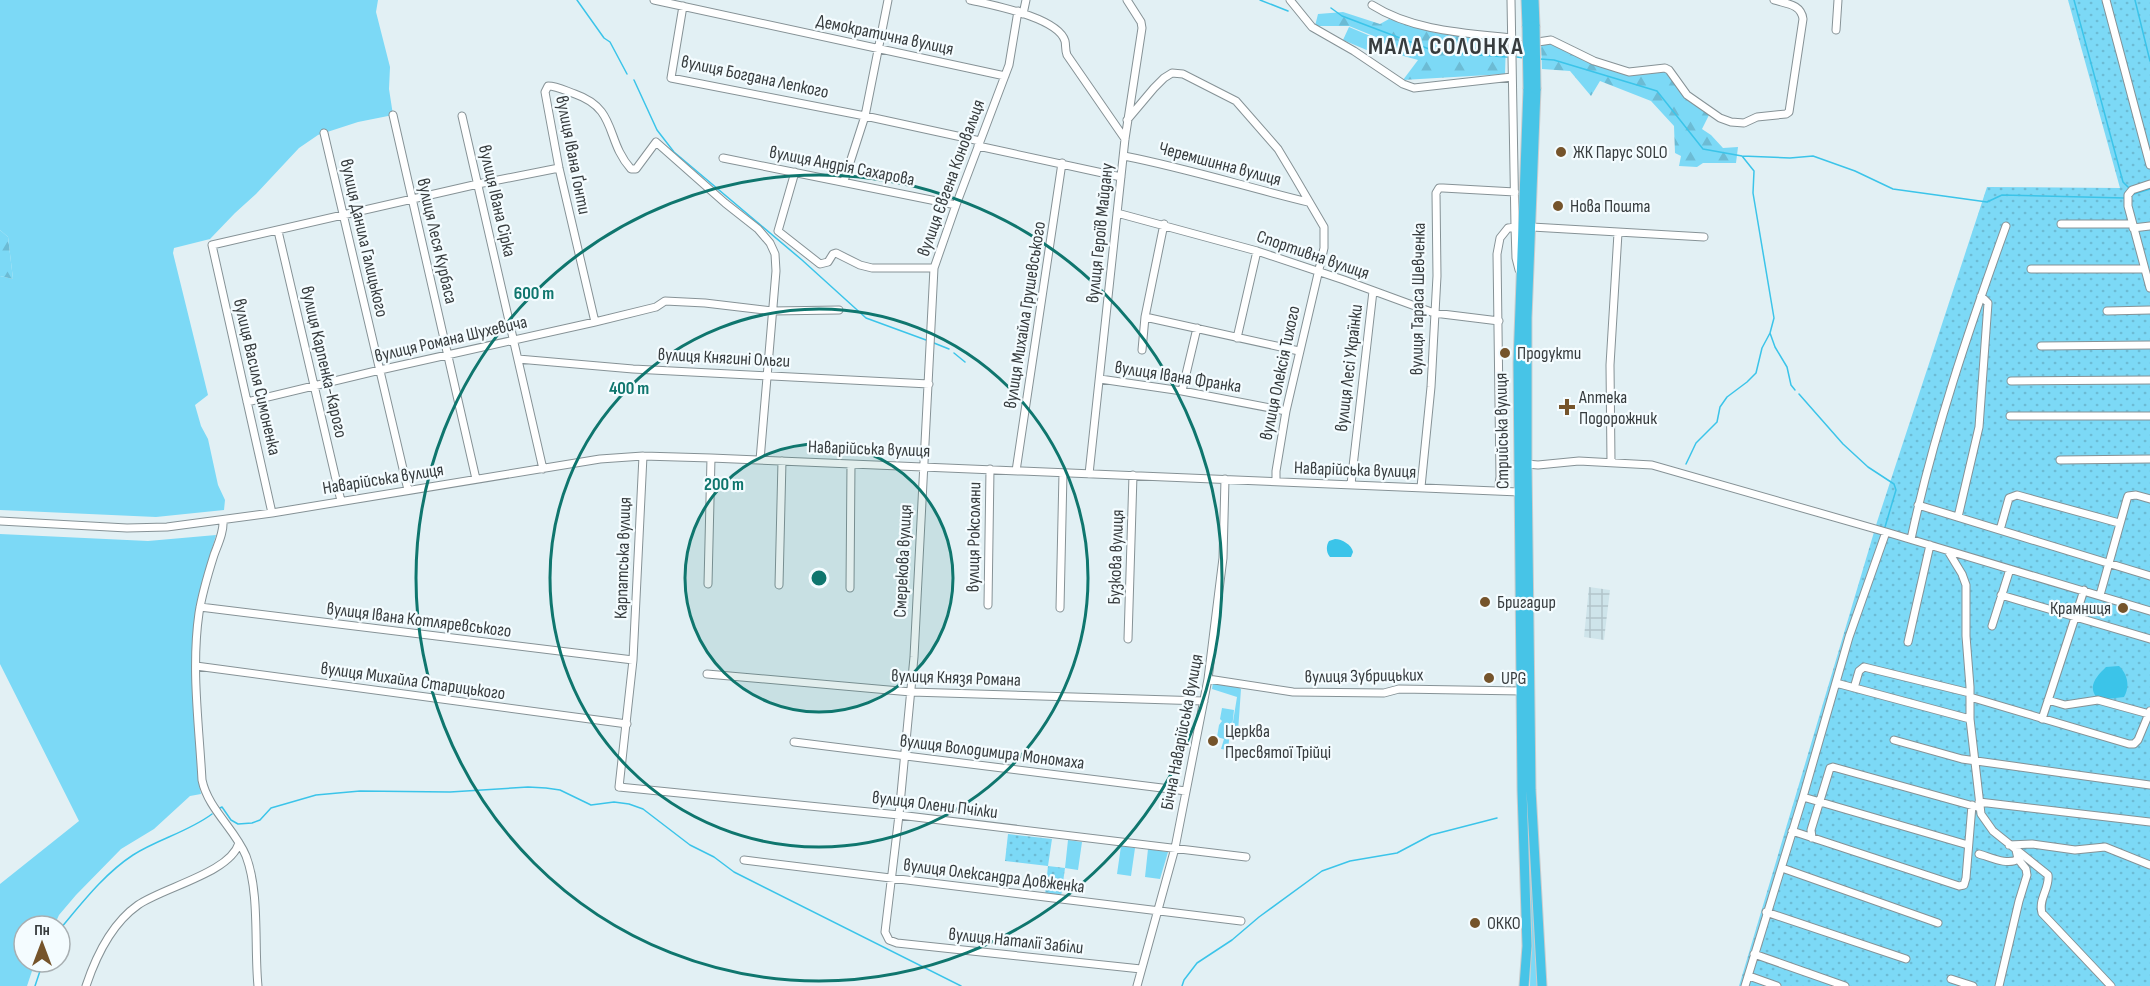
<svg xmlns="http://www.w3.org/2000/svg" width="2150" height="986" font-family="'Sofia Sans Condensed',sans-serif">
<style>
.industrial{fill:url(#industrial-grid)}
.grass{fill:#7cd9f6}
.forest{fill:url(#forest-firs)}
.garden{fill:url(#garden-dots)}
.water{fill:#3bc4e9}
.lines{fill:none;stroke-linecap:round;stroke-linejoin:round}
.stream{stroke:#3bc4e9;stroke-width:1.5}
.minor-casing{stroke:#869296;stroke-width:9}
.highway-casing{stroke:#cbcccd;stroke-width:11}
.minor{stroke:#fff;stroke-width:7}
.highway{stroke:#47c4e7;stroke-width:9}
.highway-bridge-casing{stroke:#cbcccd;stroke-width:11;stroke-linecap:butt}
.highway-bridge{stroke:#47c4e7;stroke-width:9}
.ring{fill:none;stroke:#0f766e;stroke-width:3}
.poi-dot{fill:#75542b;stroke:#f4fcff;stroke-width:2}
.labels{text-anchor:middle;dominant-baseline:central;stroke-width:4.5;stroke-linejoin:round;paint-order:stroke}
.street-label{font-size:18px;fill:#373c3e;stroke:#f4fcff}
.poi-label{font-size:18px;fill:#373c3e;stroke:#f4fcff;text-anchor:start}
.district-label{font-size:24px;font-weight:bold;letter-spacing:1.5px;fill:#373c3e;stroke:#f4fcff}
.centre{fill:#0f766e;stroke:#f4fcff;stroke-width:3}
.ring-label{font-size:18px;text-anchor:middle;font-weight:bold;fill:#0f766e;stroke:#f4fcff;stroke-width:4.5;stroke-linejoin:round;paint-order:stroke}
</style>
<defs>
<pattern id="industrial-grid" width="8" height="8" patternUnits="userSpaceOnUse" patternTransform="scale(1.5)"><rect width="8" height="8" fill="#cee4ea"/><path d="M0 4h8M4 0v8" fill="none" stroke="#b2c4ca"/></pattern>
<pattern id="forest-firs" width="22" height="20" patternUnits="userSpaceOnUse" patternTransform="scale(1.5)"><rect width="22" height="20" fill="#7cd9f6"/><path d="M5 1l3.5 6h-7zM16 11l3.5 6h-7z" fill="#6cbbd4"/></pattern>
<pattern id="garden-dots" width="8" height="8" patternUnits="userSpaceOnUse" patternTransform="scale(1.5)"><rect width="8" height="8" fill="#7cd9f6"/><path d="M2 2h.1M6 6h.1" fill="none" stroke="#6cbbd4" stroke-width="1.8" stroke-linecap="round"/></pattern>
</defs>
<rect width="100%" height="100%" fill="#e2f0f4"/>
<path class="industrial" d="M 1589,587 L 1610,590 L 1604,640 L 1584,637 Z"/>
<path class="grass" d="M 0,0 L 378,0 L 376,12 L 390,67 L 389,89 L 393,115 L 358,122 L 318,135 L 299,148 L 256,194 L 235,213 L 210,239 L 174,248 L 173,253 L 208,395 L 195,405 L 201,426 L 208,439 L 218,485 L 225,500 L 224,510 L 156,517 L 0,510 L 0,276 L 13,279 L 8,237 L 0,230 Z
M 1349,27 L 1375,38 L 1369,51 L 1343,40 Z
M 0,534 L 148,541 L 216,535 L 199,594 L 194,621 L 198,777 L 201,794 L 190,796 L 154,829 L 121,849 L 76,895 L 59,915 L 54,926 L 24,926 L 24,962 L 35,962 L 27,986 L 0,986 L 0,884 L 79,821 L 0,664 Z
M 1523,608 L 1538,986 L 1530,986 L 1531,946 L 1527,840 Z
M 1213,682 L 1236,686 L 1241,689 L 1238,732 L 1230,731 L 1228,750 L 1221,749 L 1224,739 L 1217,737 L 1219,725 L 1222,721 L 1220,719 L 1222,708 L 1234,710 L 1232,728 L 1237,697 L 1212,689 Z
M 1068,840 L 1082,842 L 1078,870 L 1065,868 Z
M 1121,846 L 1135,848 L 1131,876 L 1117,874 Z
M 1148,849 L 1168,852 L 1160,879 L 1145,877 Z"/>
<path class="forest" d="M 1343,12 L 1380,24 L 1389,19 L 1436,33 L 1506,41 L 1505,74 L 1403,80 L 1418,60 L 1400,55 L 1376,37 L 1349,26 L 1315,26 L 1318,14 Z
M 1552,42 L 1584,61 L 1631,75 L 1659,70 L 1668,71 L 1684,94 L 1710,113 L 1702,129 L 1711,135 L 1723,148 L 1738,147 L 1736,163 L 1703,163 L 1697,167 L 1679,166 L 1681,156 L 1675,153 L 1674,126 L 1651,101 L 1600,81 L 1591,96 L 1570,71 L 1542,69 L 1541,44 Z
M 0,230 L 8,237 L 13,279 L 0,276 Z"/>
<path class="garden" d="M 2068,0 L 2150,0 L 2150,986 L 1739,986 L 1877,522 L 1987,187 L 2120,188 Z
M 1008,834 L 1052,839 L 1048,866 L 1065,868 L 1061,897 L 1045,895 L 1048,866 L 1005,861 Z"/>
<path class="water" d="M 1335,539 C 1342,539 1352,545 1353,552 L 1351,557 L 1330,557 C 1326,552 1326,546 1329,541 Z
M 2119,666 C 2128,675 2130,686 2124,697 L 2107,699 L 2097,698 C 2087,686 2097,676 2106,667 Z"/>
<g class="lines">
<path class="stream" d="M 577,0 L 604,38 L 610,42 L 627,74
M 1260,0 L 1288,11
M 2074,0 L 2123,182 L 2129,188
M 2135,0 L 2150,61
M 1331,8 L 1342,16 L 1437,52 L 1507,57
M 1517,57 L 1524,58
M 1540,59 L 1554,60 L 1657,91 L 1703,149 L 1742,156 L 1790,158 L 1813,156 L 1855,171 L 1893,189 L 1987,202 L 2002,195 L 2125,198
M 634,80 L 657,130 L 674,152 L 802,260 L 866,318 L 926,340
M 1742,156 L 1754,171 L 1753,193 L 1774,318 L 1770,333 L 1775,347 L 1787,367 L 1791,385 L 1795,390
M 2134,194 L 2150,189
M 934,343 L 949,349
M 954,353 L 965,362
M 1799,394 L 1843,444 L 1868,467 L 1894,484 L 1896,490 L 1885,527
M 1686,464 L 1696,443 L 1717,422 L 1720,407 L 1727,397 L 1747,382 L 1756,373 L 1762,348 L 1770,333
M 220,808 L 222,807 L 231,820 L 238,824 L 252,823 L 260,820 L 271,808 L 316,795 L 360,791 L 450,792 L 528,787 L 546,788 L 560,790 L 591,805 L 614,802 L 629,804 L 643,809 L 690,845 L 714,857 L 734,872 L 961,986
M 60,929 C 82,903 104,874 133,855 C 158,839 188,832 212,814
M 35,986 L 43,962
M 1182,986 L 1184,980 L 1197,963 L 1232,940 L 1259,917 L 1322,871 L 1350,861 L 1397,853 L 1431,835 L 1497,818"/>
<g class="minor-casing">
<path id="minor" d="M 654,0 L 1005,76
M 970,0 C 991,5 1058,17 1065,41 C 1066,45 1065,50 1067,55 L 1125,139
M 1290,0 L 1312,27 L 1354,51 L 1403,84 L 1414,88 L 1512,77
M 1511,0 L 1515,227 L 1516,258 L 1519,270
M 2106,0 L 2150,165
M 1372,5 C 1413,31 1465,33 1512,38
M 683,6 L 671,78 L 865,116 L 980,141
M 1018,11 L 1009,65 L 956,205 L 934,268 L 914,657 L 899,815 L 885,932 L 889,940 L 897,943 L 1141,969
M 1023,14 L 1026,0
M 1836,30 L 1838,0
M 1512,46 L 1551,40 L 1594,61 L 1629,72 L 1665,68 L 1669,70 L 1687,95 L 1720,118 L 1731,122 L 1744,123 L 1757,117 L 1786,114 L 1789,112 L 1803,19 C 1801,4 1787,4 1774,0
M 393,115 L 476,479
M 462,116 L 543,469
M 1127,120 L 1154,88 L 1164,78 L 1172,73 L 1183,74 L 1236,101 L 1278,149 L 1293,174 L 1324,227 L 1324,248 L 1286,411 L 1276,471 L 1276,481
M 324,133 L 408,490
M 978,146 L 1121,177
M 1124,156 C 1186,168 1246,187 1308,202
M 723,158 L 956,205
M 795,172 L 778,231 L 820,264 L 828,262 L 833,254 L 836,253 L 860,265 L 872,268 L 934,268
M 844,181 L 865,116 L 888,0
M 2150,184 L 2132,190 L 2128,195 L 2128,206 L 2150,288
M 1117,213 L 1257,251 L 1344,280 L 1434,313 L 1499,321
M 2061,224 L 2132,224
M 1532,227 L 1704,237
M 2133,228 L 2150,226
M 278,231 L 341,501
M 2031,269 L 2144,269
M 2107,311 L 2150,310
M 1145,317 L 1299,351
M 595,322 L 559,168 L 545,92 L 548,86 C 557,86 566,91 575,94 C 618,109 605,140 631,169 L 636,169 L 656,142 L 725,203 L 758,229 L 770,243 L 775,254 L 776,271 L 760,460
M 1237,338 L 1257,251
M 2041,346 L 2150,345
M 1142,350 L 1145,317 L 1164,224
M 518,359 L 633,369 L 929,384
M 1100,379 L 1182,391 L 1286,411
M 2011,381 L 2150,380
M 1182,391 L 1197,328
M 247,402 L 380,370 L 595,322 L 656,307 L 665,301 L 705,303 L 772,311 L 839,310
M 2010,416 L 2150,416
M 2060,460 L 2150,459
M 1611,462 L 1610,365 L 1618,233
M 1527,464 L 1538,465 L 1579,461 L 1652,465 L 1886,532 L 2150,611
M 1016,471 L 1062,163
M 1089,474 L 1125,139 L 1142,28 L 1141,22 L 1127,0
M 1351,484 L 1373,291
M 1421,487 L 1431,387 L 1437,276 L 1436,193 L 1439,188 L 1443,188 L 1515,192
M 1498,491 L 1500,477 L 1497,254 L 1500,238 L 1508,228 L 1515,227
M 1918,505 L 2150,576
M 272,513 L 212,245 L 478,184 L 559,168
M 1958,517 L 1979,427 L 1988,303 L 1981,296
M 223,520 C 224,532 218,544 214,555 C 208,574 202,594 199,613 C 191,668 199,725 202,780 C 208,809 235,829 246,856 C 260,893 254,946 258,986
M 0,521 L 127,528 L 167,527 L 272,513 L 600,459 L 643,456 L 711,458 L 1519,492
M 2000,530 L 2009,498 L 2017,495 L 2119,523
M 1911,539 C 1934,432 1969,329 2006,226
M 1948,551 L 1962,574 L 1966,585 L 1966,636 L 1970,687 L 1970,719 L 1981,814 L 1993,831 L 2048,875 C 2050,888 2038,899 2042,913 L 2111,986
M 708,584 L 711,458
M 779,585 L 782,461
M 850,588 L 851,464
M 2001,595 L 2150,639
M 2100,595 L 2127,499 L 2128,496 L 2136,495 L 2150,499
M 988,605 L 990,469
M 200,607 L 633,660
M 1060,608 L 1063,473
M 1992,626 L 2010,569
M 1128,639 L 1133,475
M 1908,642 L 1930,545
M 196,666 L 627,724
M 707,674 L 911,692 L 1204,701
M 1208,679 L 1293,692 L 1384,693 L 1399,689 L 1522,691
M 1836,683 L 1970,719
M 1854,688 L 1859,671 L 1864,667 L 1970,693
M 1970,697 L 2129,744 L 2134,744 L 2138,740 L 2150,711
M 2048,700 L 2065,705 L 2098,700 L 2149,714
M 2042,719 L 2084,590
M 1894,740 L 1962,759 L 2150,785
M 794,742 L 1186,791
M 620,785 L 619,787 L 633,660 L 643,456
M 619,787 L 899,815 L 1246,857
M 1803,797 L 1968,845
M 1979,802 L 2150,822
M 1792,831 L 1959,886 L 1964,885 L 1966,878 L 1972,805
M 1812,838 L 1811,830 L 1830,768 L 1833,767 L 1977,807
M 2009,845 L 2032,844 L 2075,850 L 2105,847 L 2150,865
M 1979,854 C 1990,857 2008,866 2018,859
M 744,860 L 1241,921
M 1782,868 L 1938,923
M 1766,912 L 1906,959
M 1754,954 L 1845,986
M 1749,976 L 1777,986
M 1951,979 L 1973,986
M 86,986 C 96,956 111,924 138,905 C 164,887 230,873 239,843
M 1137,986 L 1175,848 L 1208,679 L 1223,558 L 1225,479
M 1745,986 L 1803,797 L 1849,637 L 1886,532
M 1999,986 L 2019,901 L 2027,875 L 2026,869 L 2018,859 L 2016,850"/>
</g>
<g class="highway-casing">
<path id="highway" d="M 1526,0 L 1527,26
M 1534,0 L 1535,26
M 1536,89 L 1527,318 L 1527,464 L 1531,790 L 1542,986
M 1524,986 L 1527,946 L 1522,790 L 1518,363 L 1528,89"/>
</g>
<use href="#minor" class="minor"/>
<use href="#highway" class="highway"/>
<g class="highway-bridge-casing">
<path id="highway-bridge" d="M 1527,26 L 1528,89
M 1535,26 L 1536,89"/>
</g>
<use href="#highway-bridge" class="highway-bridge"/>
</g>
<circle cx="819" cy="578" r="134" fill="#0f766e" fill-opacity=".12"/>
<g class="ring">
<circle cx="819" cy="578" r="134"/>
<circle cx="819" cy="578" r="269"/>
<circle cx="819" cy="578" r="403"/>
</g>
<g class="poi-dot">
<circle cx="1561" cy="152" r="6"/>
<circle cx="1558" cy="206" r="6"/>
<circle cx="1505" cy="353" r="6"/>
<path d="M1564 398h6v6h6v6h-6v6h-6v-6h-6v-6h6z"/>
<circle cx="1485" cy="602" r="6"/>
<circle cx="2123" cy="608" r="6"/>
<circle cx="1489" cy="678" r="6"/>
<circle cx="1213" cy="741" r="6"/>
<circle cx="1475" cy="923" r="6"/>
</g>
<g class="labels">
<g class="street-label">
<text transform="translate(885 35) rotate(12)">Демократична вулиця</text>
<text transform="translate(755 77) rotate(12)">вулиця Богдана Лепкого</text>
<text transform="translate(573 155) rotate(79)">вулиця Івана Ґонти</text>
<text transform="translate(1220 164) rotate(15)">Черемшинна вулиця</text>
<text transform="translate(842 166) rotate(11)">вулиця Андрія Сахарова</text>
<text transform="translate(951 178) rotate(-70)">вулиця Євгена Коновальця</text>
<text transform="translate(497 201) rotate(77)">вулиця Івана Сірка</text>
<text transform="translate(1100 233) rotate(-84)">вулиця Героїв Майдану</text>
<text transform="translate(364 238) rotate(77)">вулиця Данила Галицького</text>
<text transform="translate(437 241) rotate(77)">вулиця Леся Курбаса</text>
<text transform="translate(1313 255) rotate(19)">Спортивна вулиця</text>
<text transform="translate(1418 299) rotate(-89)">вулиця Тараса Шевченка</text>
<text transform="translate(1025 315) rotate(-81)">вулиця Михайла Грушевського</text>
<text transform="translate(451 339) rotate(-13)">вулиця Романа Шухевича</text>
<text transform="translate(724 358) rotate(3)">вулиця Княгині Ольги</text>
<text transform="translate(324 362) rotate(77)">вулиця Карпенка-Карого</text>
<text transform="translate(1349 368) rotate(-83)">вулиця Лесі Українки</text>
<text transform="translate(1280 373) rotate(-78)">вулиця Олексія Тихого</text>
<text transform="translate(257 377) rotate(77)">вулиця Василя Симоненка</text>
<text transform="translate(1178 377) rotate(9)">вулиця Івана Франка</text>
<text transform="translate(1502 431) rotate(-91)">Стрийська вулиця</text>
<text transform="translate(869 449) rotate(2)">Наварійська вулиця</text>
<text transform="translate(1355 470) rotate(2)">Наварійська вулиця</text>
<text transform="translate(383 479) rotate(-9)">Наварійська вулиця</text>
<text transform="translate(974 537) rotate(-89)">вулиця Роксоляни</text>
<text transform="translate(1116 557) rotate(-88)">Бузкова вулиця</text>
<text transform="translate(623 558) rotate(-88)">Карпатська вулиця</text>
<text transform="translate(903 561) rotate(-87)">Смерекова вулиця</text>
<text transform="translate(419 620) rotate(7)">вулиця Івана Котляревського</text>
<text transform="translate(1364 676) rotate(-1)">вулиця Зубрицьких</text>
<text transform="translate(956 678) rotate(2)">вулиця Князя Романа</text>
<text transform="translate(413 681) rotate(8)">вулиця Михайла Старицького</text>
<text transform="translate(1182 732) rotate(-79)">Бічна Наварійська вулиця</text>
<text transform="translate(992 752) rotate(7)">вулиця Володимира Мономаха</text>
<text transform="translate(935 805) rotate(7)">вулиця Олени Пчілки</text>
<text transform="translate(994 876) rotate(7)">вулиця Олександра Довженка</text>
<text transform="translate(1016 941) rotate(6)">вулиця Наталії Забіли</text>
</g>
<g class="poi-label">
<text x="1573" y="152">ЖК Парус SOLO</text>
<text x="1570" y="206">Нова Пошта</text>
<text x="1517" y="353">Продукти</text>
<text x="1579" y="397">Аптека<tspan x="1579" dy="21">Подорожник</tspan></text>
<text x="1497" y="602">Бригадир</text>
<text x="2111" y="608" text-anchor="end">Крамниця</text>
<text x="1501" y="678">UPG</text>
<text x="1225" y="731">Церква<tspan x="1225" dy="21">Пресвятої Трійці</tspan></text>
<text x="1487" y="923">ОККО</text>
</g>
<g class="district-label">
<text x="1446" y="46">МАЛА СОЛОНКА</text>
</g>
</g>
<circle cx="819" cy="578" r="9" class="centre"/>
<g class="ring-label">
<text x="534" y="299">600 m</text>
<text x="629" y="394">400 m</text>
<text x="724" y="490">200 m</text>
</g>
<g transform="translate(42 944)"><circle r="28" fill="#f4fcff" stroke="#a8afb2" stroke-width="1.5"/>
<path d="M0-4.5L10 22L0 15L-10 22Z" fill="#75542b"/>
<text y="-9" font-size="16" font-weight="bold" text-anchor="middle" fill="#373c3e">Пн</text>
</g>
</svg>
